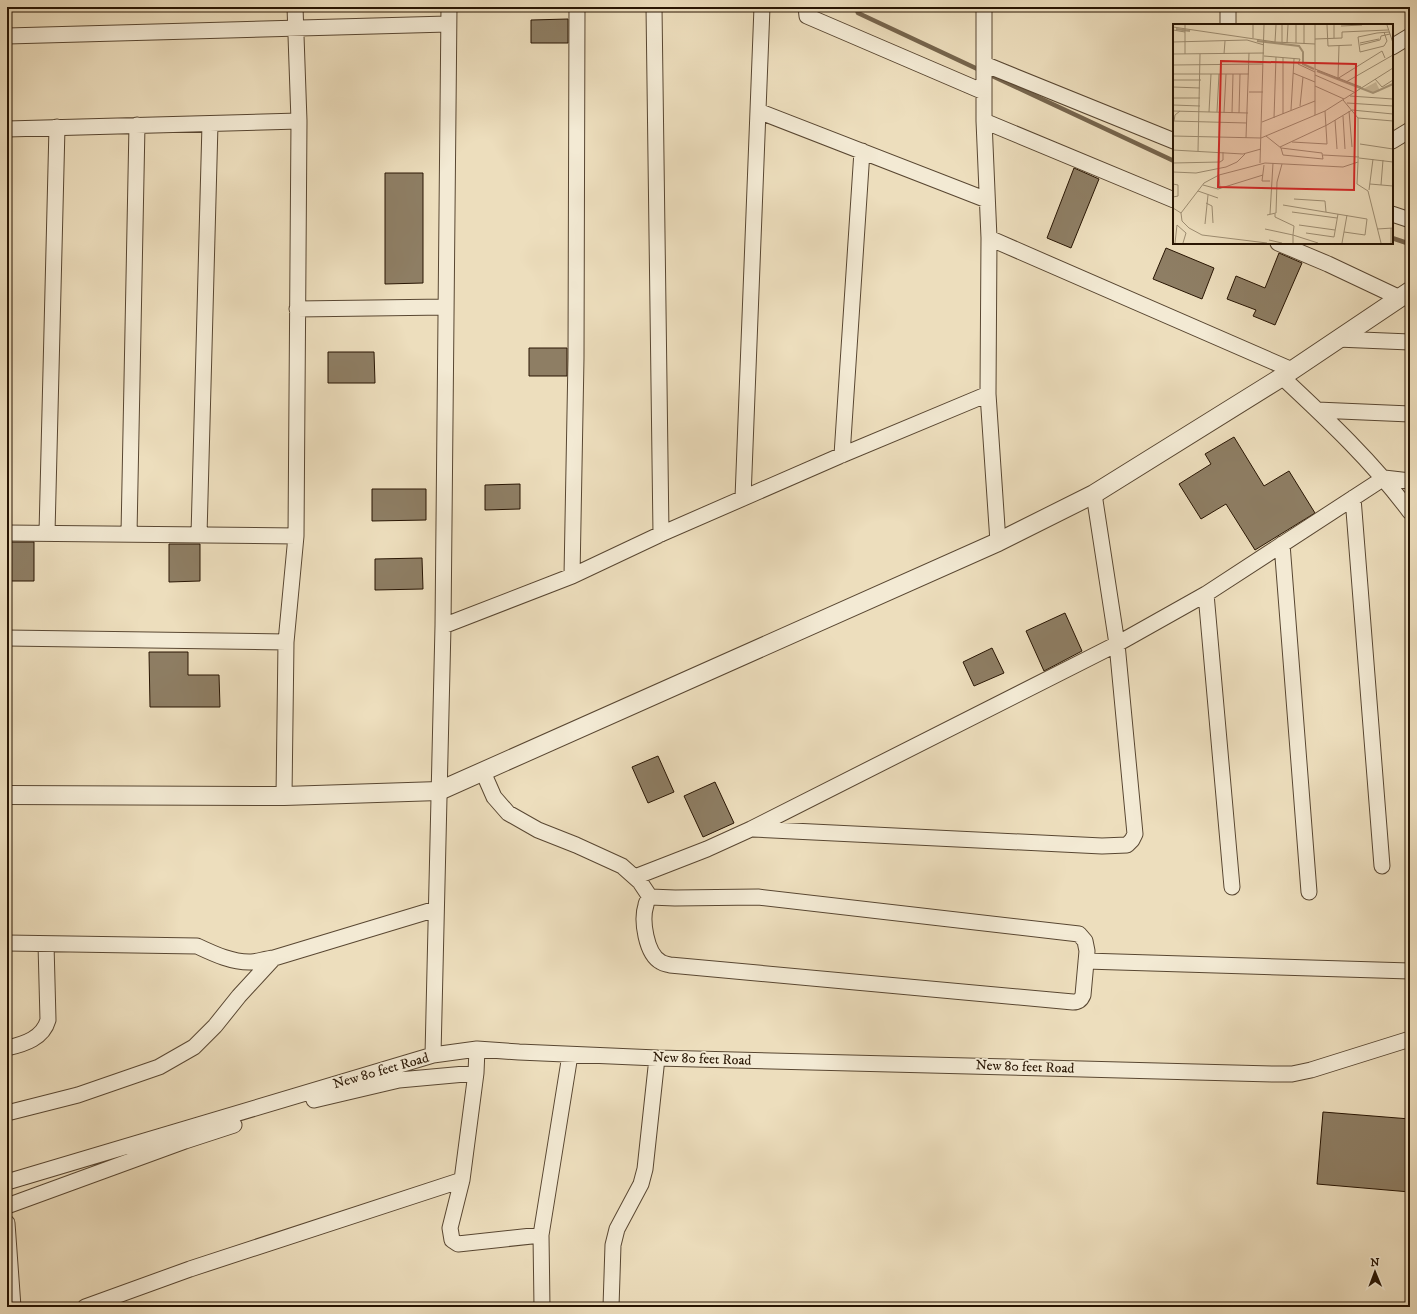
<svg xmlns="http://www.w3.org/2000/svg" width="1417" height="1314" font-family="'IM FELL DW Pica',serif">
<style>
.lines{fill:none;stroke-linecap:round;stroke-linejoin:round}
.stream{stroke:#76654d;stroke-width:4.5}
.building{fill:#8e7e64;stroke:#281503}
.minor-casing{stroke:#594732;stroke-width:17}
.tertiary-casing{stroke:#594732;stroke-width:20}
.minor{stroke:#f3ead4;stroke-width:15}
.tertiary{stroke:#f3ead4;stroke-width:18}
.labels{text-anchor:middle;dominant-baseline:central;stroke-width:3.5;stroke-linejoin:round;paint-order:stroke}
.street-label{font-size:14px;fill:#281503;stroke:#f3ead4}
.inset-river{fill:none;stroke:#aa9a7e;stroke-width:2}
.inset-road{fill:none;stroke:#9e8e73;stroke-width:1}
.view{fill:#d62828;fill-opacity:0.15;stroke:#d62828;stroke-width:2}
.inset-edge{fill:none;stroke:#281503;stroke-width:2}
</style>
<rect width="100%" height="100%" fill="#eddebd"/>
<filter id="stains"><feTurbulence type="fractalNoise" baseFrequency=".005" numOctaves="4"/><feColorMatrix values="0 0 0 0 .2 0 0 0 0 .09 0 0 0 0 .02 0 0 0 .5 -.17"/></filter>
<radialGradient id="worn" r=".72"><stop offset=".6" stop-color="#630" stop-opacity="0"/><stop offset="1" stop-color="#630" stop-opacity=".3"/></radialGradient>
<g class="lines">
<path class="stream" d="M 856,7 L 858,13 L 1174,161
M 1392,238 L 1410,244"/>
</g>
<path class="building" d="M 568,19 L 568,43 L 531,43 L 531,20 Z
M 1074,168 L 1099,179 L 1071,248 L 1047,238 Z
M 385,173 L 423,173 L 423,283 L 385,284 Z
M 1166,248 L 1214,268 L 1202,299 L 1153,279 Z
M 1279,253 L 1302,263 L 1275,325 L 1253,316 L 1256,310 L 1227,299 L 1236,276 L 1265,288 Z
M 529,348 L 567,348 L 567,376 L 529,376 Z
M 328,352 L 374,352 L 375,383 L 328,383 Z
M 1234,437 L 1264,486 L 1289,471 L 1315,513 L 1255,550 L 1226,504 L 1201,519 L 1179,484 L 1211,464 L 1205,454 Z
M 520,484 L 520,509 L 485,510 L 485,485 Z
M 372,489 L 426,489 L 426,520 L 372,521 Z
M 7,542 L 34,542 L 34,581 L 7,581 Z
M 169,544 L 200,544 L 200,581 L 169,582 Z
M 422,558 L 423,589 L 375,590 L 375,559 Z
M 1065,613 L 1082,651 L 1044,671 L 1026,631 Z
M 992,648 L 1004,673 L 974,686 L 963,662 Z
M 149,652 L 188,652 L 188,675 L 219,675 L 220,707 L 150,707 Z
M 658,756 L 674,792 L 648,803 L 632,767 Z
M 715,782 L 734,823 L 703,837 L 684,796 Z
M 1323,1112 L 1410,1119 L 1410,1192 L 1317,1184 Z"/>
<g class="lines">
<g class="minor-casing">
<path id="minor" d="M 654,7 L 661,534
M 806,7 L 807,16 L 984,92
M 984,7 L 984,121 L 1174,200
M 1228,25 L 1228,7
M 7,36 L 448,24
M 1392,47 L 1410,36
M 984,64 L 1174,141
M 758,111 L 987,200
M 984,121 L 989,238 L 988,394 L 998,542
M 7,129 L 299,121
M 1392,141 L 1410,130
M 1392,214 L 1410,220
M 989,238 L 1292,370
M 1278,243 L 1328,264 L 1400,298
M 297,309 L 446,307
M 1337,339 L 1410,342
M 1282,377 C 1327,419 1373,462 1410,512
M 1317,410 L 1410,414
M 842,455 L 862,151
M 743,498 L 762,7
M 1353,498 L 1382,866
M 7,533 L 296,536
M 47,533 L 57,127
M 129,534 L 137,125
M 199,535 L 210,124
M 1282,544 L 1309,892
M 572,576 L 576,358 L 577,7
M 1206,594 L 1232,887
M 443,626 L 572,576 L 661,534 L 842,455 L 988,394
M 7,638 L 286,642
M 483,772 L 494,797 L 508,813 L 538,830 L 576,845 L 622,866 L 640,882 L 650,897 L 675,898 L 758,897 L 1079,934 L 1085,941 L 1087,951 L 1083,995 C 1081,1000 1078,1002 1073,1002 L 670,965 C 667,964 664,964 661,962 C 646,954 641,920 646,905 C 646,902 649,899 650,897
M 284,796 L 286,642 L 296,536 L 299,121 L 295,7
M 753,829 L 1102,846 L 1127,845 L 1132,840 L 1135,834 L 1117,644 L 1094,494
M 635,877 L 707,849 L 751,829 L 1117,644 L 1206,594 L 1384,478 L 1410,481
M 7,943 L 197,946 C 214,954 233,963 252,962 C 259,961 266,959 274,958 L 436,909
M 1086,961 L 1410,971
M 7,1048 C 25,1044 43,1038 48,1020 L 46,944
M 477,1049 L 476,1073 L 462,1180 L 450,1228 L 452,1240 L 458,1244 L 541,1235
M 433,1055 L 443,626 L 449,7
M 314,1100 L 399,1080 L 476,1073
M 7,1113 L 78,1095 L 159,1067 L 194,1047 L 215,1026 L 239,996 L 274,958
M 7,1182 L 433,1055 L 477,1049 L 519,1052 L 657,1058 L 1274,1074 L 1292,1074 L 1311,1070 L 1410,1039
M 7,1206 L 185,1141 L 234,1125
M 7,1223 L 13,1307
M 85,1307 L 190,1269 L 462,1180
M 542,1307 L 541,1235 L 570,1055
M 611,1307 L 613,1245 L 617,1229 L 641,1184 L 645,1169 L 657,1058"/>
</g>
<g class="tertiary-casing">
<path id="tertiary" d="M 7,795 L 284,796 L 439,791 L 998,542 L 1094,494 L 1282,377 L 1410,291"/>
</g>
<use href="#minor" class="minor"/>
<use href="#tertiary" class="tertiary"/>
</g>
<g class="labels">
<g class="street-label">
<text transform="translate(702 1059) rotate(2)">New 80 feet Road</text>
<text transform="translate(1025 1067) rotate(2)">New 80 feet Road</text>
<text transform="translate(381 1071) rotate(-16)">New 80 feet Road</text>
</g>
</g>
<g transform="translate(1173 24)">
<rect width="220" height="220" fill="#eddebd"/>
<path d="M 203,58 L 207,67 L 201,69 L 190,65 Z" fill="#ccbc9d"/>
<path class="inset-river" d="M 3,5 L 17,7M 84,17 L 126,22 L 130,28 L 130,40 L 141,45M 144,47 L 200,69 L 220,60"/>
<path class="inset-road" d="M 142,1 L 142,51 L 181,68M 154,1 L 155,22 L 179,21M 161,1 L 161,14M 214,1 L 220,19M 168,2 L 189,1M 0,3 L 102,18 L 142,20M 0,6 L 12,8M 211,8 L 214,17 L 211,22 L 187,28 L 185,13 L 204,9 L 216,8M 80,14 L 80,1M 142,15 L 169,14 L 169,8 L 215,6M 0,18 L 74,16 L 91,21M 102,18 L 103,1M 109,18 L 109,1M 114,19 L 115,1M 123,19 L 123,1M 187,19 L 206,15M 131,20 L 131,1M 187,21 L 207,16 L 208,12 L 217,10M 0,30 L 91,29M 12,30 L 12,1M 51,30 L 52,17M 91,32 L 127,35 L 125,40 L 142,48M 0,41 L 90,40M 142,45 L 188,63M 120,49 L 142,58M 0,50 L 76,50M 142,51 L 142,91M 165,54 L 166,22M 164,55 L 209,27 L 212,34M 202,55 L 209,63 L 220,56M 0,56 L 28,56M 173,58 L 220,31M 142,62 L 171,75M 0,63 L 27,64M 76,68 L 90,68M 177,72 L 220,75M 0,74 L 27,74M 170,76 L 185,94 L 185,138M 174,79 L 220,82M 0,81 L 27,82M 127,82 L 130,53M 118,86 L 121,35M 0,87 L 75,89M 176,87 L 179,123M 36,88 L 38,50M 44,88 L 46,50M 51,89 L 53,50M 59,89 L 60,50M 66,89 L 67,50M 110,90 L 110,34M 170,92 L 172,125M 101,94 L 103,33M 185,94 L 220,97M 162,96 L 164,125M 0,97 L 74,99M 1,97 L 2,91 L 7,87M 89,98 L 142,77M 0,112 L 88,114 L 152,87 L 220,44M 93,112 L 108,124 L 149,129 L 150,135 L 110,131 L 108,124M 73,114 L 76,29M 119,118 L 154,120 L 152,87M 187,120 L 220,125 L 220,120M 107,123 L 154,101 L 179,86 L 220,90M 0,126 L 70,130 L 88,125M 25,127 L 27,30M 150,131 L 186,133M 186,134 L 220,138M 0,139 L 47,138 L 50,136 L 50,128M 87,139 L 91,1M 91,141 L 89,157 L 97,157M 0,148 L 23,149 L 53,143 L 64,138 L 72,130M 46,151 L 47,165M 0,160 L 5,161 L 5,172 L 0,173M 197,160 L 220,162M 30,161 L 45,165 L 90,151M 208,161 L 210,136M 196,166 L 200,135M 25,167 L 45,174M 121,175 L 152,177 L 153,188M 33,179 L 39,182 L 40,199M 110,181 L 194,195 L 192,211 L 171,208M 0,184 L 8,189 L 9,197 L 16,204 L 29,211 L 94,219M 119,188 L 164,194M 8,189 L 31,159 L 46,151 L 92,139 L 170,143 L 185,138 L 184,160 L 195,167 L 208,219M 97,190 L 100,139M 102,190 L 102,193 L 121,202 L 120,211 L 145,219M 94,191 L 103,189 L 104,158 L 109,140M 32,200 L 35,171M 126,201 L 162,206M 218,204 L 218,219M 92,205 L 120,211 L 120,219M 204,205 L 220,204M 133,209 L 161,213M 161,213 L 165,190M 96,216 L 109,219M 2,219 L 4,201 L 13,209 L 10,219M 169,219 L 174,191"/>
<path class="view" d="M 48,37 L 183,40 L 181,166 L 45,163 Z"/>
<rect width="220" height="220" class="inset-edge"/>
</g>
<rect width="1417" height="1314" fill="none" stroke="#eddebd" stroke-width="24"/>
<rect x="8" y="8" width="1401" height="1298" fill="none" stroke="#281503" stroke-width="2"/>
<rect x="12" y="12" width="1393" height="1290" fill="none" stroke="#281503"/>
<g transform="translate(1375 1272) rotate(359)" stroke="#f3ead4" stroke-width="3" paint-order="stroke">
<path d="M0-3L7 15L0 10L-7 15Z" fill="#281503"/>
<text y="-6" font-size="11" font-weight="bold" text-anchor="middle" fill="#281503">N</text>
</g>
<rect width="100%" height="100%" filter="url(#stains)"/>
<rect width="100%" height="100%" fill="url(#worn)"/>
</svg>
